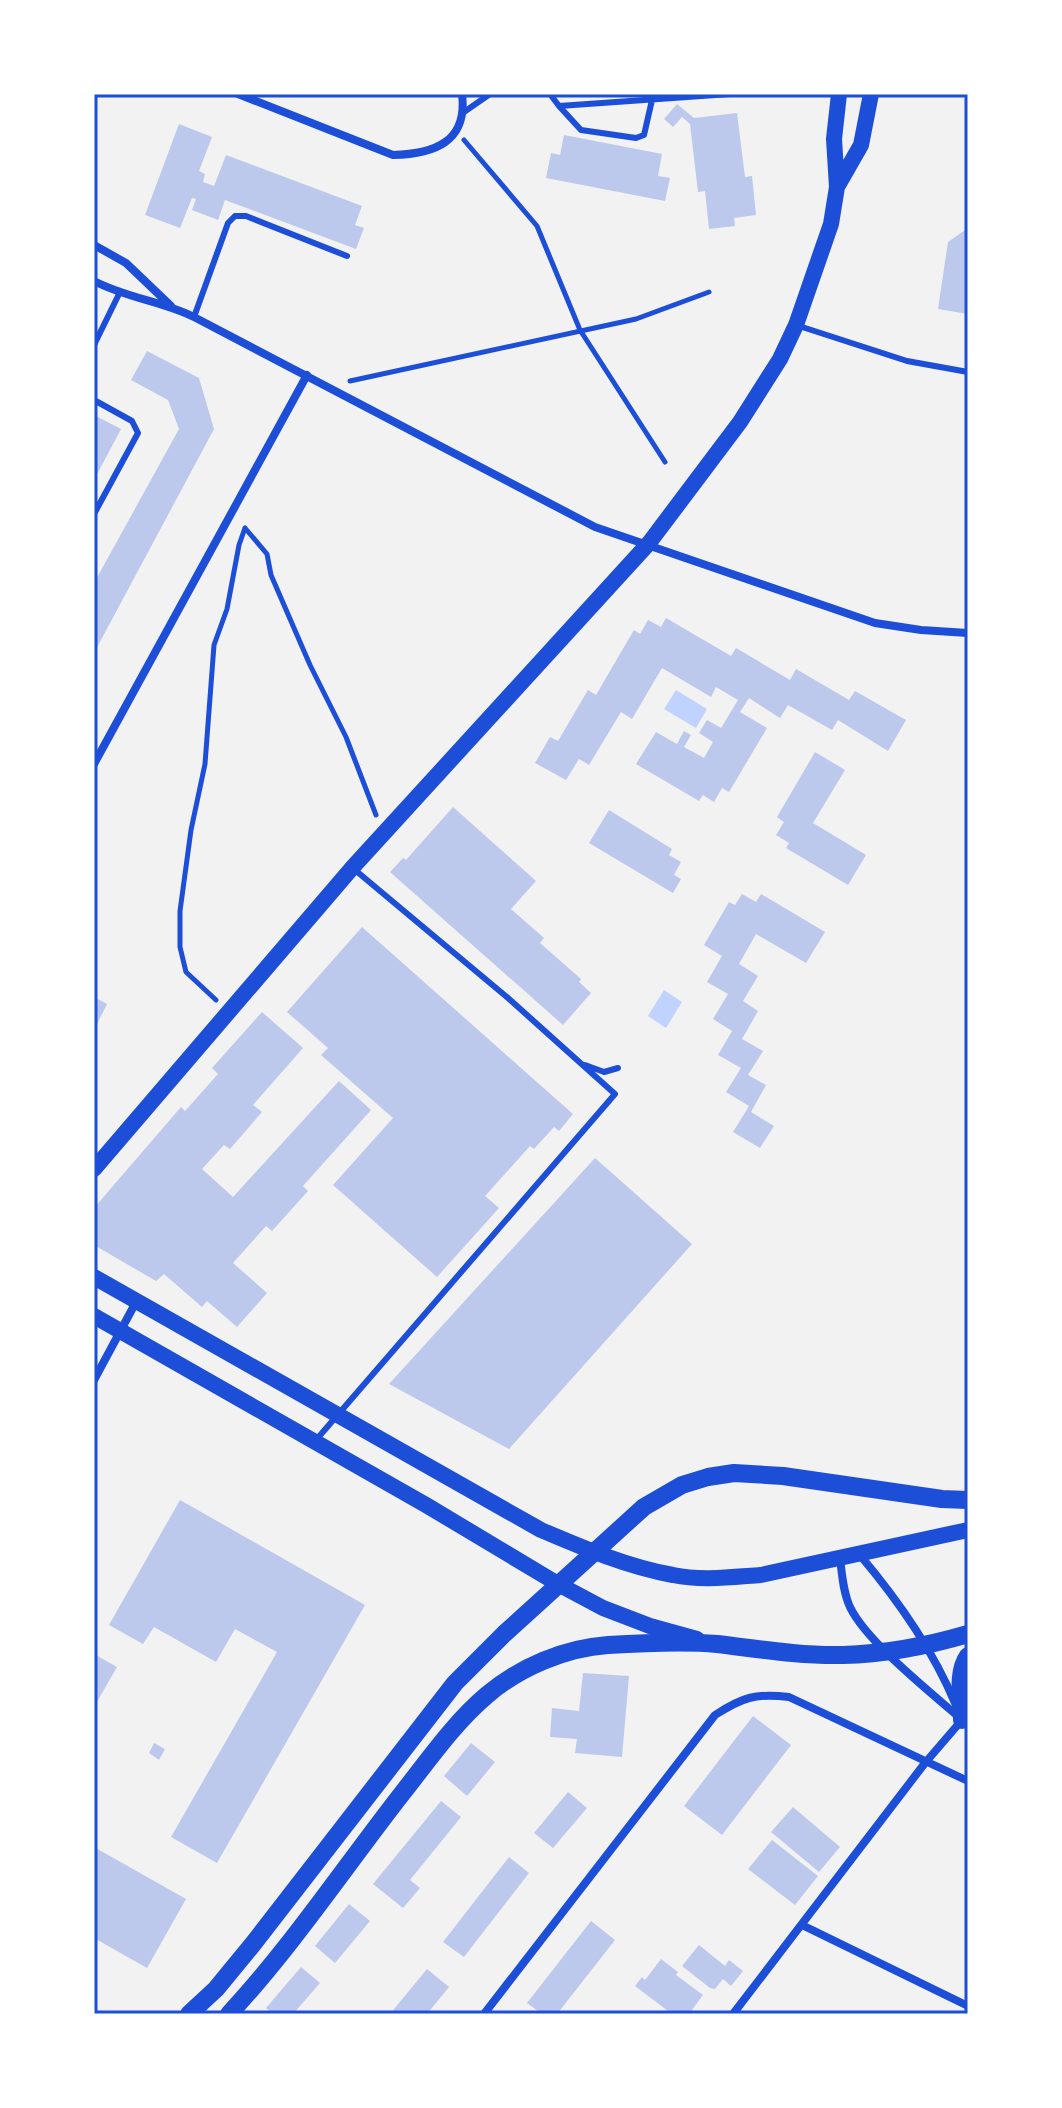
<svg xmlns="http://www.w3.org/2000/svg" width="1062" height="2108" font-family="Barlow,sans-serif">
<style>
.water{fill:#bfd3fe}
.building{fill:#bdc9ec}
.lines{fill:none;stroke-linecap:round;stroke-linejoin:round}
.path{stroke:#1d4ed8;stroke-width:5}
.service{stroke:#1d4ed8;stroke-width:6}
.minor{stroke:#1d4ed8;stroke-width:8}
.secondary{stroke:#1d4ed8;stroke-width:16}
.primary{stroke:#1d4ed8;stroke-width:18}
.neatline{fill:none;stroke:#1d4ed8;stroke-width:3}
</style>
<rect width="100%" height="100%" fill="#f2f2f2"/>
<path class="water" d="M 676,690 L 707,709 L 696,728 L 664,709 Z
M 664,990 L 682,1002 L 666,1028 L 648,1016 Z"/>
<path class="building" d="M 677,104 L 694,118 L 737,113 L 745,177 L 752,176 L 756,215 L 734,218 L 735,226 L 709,229 L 705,191 L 698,192 L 690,124 L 682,117 L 673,127 L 664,119 Z
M 179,124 L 212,137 L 199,171 L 205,174 L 203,182 L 214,186 L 226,155 L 362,206 L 355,225 L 364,228 L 356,249 L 225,200 L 218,220 L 192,210 L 196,199 L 192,198 L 180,228 L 145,215 Z
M 564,135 L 662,154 L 658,176 L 670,178 L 665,201 L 546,178 L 551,153 L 560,155 Z
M 968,228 L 968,314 L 938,309 L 948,242 Z
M 147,351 L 199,378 L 214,429 L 94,653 L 94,583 L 179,429 L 168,400 L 131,380 Z
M 94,415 L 121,429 L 94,480 Z
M 666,618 L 731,656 L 736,648 L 790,680 L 796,669 L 849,700 L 855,691 L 906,720 L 888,751 L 838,720 L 832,730 L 788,705 L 780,718 L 749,698 L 740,712 L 767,728 L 729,792 L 722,788 L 714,802 L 703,795 L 699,801 L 636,764 L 656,732 L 677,744 L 684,731 L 691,735 L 684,747 L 704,758 L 713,742 L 699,733 L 707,720 L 721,728 L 738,700 L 716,687 L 711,697 L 662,668 L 632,719 L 621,712 L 589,765 L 579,759 L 566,780 L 535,763 L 550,737 L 558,741 L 588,690 L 596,695 L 634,630 L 640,634 L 648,620 L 661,627 Z
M 815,752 L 845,770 L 813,823 L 866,855 L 848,885 L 786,848 L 789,843 L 776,835 L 784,822 L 777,817 Z
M 453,807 L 536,881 L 511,909 L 544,938 L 540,943 L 581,979 L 579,982 L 591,993 L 563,1025 L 390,872 L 403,858 L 406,860 Z
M 609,810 L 672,849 L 669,855 L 681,862 L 674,875 L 681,879 L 673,893 L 589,843 Z
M 742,894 L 756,902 L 761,894 L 825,932 L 806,963 L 756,934 L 739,964 L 758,976 L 743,1001 L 758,1011 L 742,1039 L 763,1051 L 748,1075 L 766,1085 L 751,1112 L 774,1126 L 760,1148 L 733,1132 L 749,1106 L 726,1092 L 741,1068 L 718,1055 L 732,1031 L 713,1019 L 728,994 L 707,982 L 722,956 L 704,945 L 729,902 L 735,905 Z
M 362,927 L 573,1114 L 559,1131 L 554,1127 L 534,1149 L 530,1146 L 485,1196 L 499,1208 L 437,1277 L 333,1185 L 393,1118 L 321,1055 L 328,1048 L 287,1012 Z
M 94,997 L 107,1004 L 94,1030 Z
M 262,1012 L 303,1048 L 253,1105 L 262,1112 L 230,1149 L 224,1145 L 202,1169 L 233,1197 L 339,1081 L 371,1110 L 303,1186 L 308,1191 L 272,1231 L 266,1226 L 233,1263 L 267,1293 L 237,1327 L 207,1301 L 202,1307 L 164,1274 L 156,1281 L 94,1245 L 94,1208 L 181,1107 L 185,1111 L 218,1074 L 212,1068 Z
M 595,1158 L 692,1244 L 509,1449 L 389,1384 Z
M 180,1500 L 365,1605 L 217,1863 L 171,1837 L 277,1652 L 235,1629 L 216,1662 L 154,1627 L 143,1644 L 109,1625 Z
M 94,1654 L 117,1667 L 94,1707 Z
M 583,1673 L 629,1676 L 622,1757 L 575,1753 L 577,1739 L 550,1737 L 552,1708 L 579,1711 Z
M 753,1716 L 791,1745 L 722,1835 L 684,1806 Z
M 154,1743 L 165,1749 L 159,1760 L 149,1753 Z
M 471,1743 L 495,1762 L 467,1796 L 444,1776 Z
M 568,1792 L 587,1808 L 553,1848 L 534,1833 Z
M 441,1801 L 461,1817 L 410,1880 L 420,1888 L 403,1908 L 373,1884 Z
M 793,1807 L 840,1847 L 819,1872 L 771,1832 Z
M 772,1840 L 818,1876 L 795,1905 L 748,1869 Z
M 94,1847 L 186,1899 L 147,1968 L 94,1938 Z
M 509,1857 L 529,1873 L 464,1957 L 443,1942 Z
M 349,1904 L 370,1921 L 335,1963 L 315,1946 Z
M 591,1921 L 615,1940 L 557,2014 L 542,2014 L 527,2003 Z
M 699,1945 L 725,1966 L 729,1960 L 743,1971 L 731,1986 L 723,1979 L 715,1989 L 710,1988 L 682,1966 Z
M 661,1959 L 678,1972 L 676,1975 L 703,1995 L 689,2014 L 672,2014 L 635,1986 L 642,1977 L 645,1980 Z
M 301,1967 L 320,1983 L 293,2014 L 273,2014 L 266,2008 Z
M 427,1969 L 449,1987 L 427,2014 L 390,2014 Z"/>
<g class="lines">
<path class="path" d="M 464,140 L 537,226 L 580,330 L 665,462
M 350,381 L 636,319 L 709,292
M 245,528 L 267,554 L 271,575 L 310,665 L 346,737 L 376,815
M 216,1000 L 186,972 L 180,947 L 180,911 L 191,830 L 205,764 L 214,645 L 227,609 L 239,545 L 245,528"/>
<path class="service" d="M 550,94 L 559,106 L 730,94
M 559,106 L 581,130 L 636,138 L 644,135 L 652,100
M 464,112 L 490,94
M 194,317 L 228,223 L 235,216 L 246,216 L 347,256
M 799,326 L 907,361 L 968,372
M 94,345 L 119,294
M 94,400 L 132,421 L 138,433 L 94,514
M 585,1065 L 604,1072 L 618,1068
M 316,1440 L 615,1094 L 508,998 L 355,870"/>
<path class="minor" d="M 238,94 L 393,155 C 434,154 468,142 462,94
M 94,245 L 126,263 L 171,306
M 94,281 C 126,298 162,301 194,317 L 595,527 L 875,623 L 921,630 L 968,633
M 94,764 L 307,375
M 94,1380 L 136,1302
M 859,1554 C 898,1600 932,1648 955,1703
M 840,1558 C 842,1574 843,1592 850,1607 C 866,1641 930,1692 960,1718
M 802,1925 L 968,2006
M 484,2014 L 715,1715 C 743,1697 756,1693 789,1697 L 968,1781
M 733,2014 L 925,1763 L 962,1720"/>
<path class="secondary" d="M 837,187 L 861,145 L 871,94
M 94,1169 L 352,868 L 649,543 L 740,422 L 780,359 L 796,325 L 831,224 L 837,187 L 834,139 L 839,94
M 94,1277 L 541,1530 C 583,1548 628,1567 673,1575 C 702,1581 732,1577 761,1575 L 968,1530
M 94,1316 L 426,1505 L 558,1584 L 603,1608 L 650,1626 L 697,1639"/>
<path class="primary" d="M 962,1720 C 962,1700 956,1673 968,1656
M 189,2014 L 216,1989 L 253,1944 L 455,1683 L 504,1634 L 644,1507 L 682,1485 L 708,1477 L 734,1473 L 783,1476 L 942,1499 L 968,1500
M 229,2014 C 293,1945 346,1865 404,1791 C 430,1758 455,1722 487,1695 C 520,1667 565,1648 608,1645 C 640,1643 685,1641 717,1644 C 759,1649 800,1656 843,1655 C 887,1654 927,1646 968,1634"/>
</g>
<rect width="1062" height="2108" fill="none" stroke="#ffffff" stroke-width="192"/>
<rect x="96" y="96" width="870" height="1916" class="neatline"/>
</svg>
